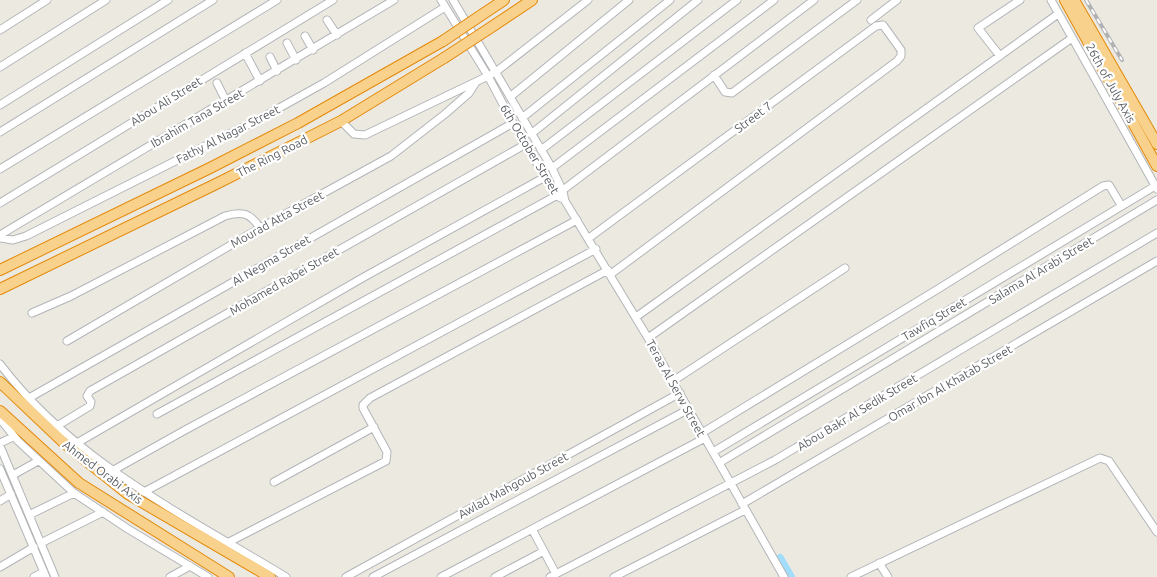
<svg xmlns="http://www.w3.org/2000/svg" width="1157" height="577" font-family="Ubuntu,sans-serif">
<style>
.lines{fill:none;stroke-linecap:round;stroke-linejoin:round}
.canal{stroke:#a2defb;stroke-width:8}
.minor-casing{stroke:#b2b5b8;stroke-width:9}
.highway-casing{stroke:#e48909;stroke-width:12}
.minor{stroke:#fff;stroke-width:7}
.highway{stroke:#f8d28c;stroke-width:10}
.rail-casing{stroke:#b0b1b2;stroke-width:4}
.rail{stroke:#fff;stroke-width:2;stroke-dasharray:5.5;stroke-linecap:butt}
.highway-bridge-casing{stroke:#e48909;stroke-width:12;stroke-linecap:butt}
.highway-bridge{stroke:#f8d28c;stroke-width:10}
.labels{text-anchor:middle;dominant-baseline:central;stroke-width:4.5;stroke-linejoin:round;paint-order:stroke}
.street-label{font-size:12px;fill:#5a5e62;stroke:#fff}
</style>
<rect width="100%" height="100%" fill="#ece9e1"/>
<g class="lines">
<path class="canal" d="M 780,558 L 791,577"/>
<g class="minor-casing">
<path id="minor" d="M 441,0 L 488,76 L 513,123 L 545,177 L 557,196 L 561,198
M 453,0 L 552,168 L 563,192 L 565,201 L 648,338 L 784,577
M 1051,0 L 1157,189
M 327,20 L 337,35
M 871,20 L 897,0
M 0,30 L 47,0
M 305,36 L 313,50
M 287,43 L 296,60
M 245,53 L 260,81
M 1000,56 L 978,28 L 1020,0
M 270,57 L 277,71
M 0,67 L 106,0
M 714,75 L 725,92 L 732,93 L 857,0
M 217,83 L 226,101
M 510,97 L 629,0
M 0,105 L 168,0
M 522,118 L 670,0
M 341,121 L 354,134 L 365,135 L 488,76 L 497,71 L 588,0
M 0,132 L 213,0
M 531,134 L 698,0
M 541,150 L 737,0
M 552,168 L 774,0
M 0,169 L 277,0
M 563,190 L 814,0
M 0,203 L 333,0
M 0,235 L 394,0
M 0,238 L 13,240 L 26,236 L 263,117 L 324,83 L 445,7
M 589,238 L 876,26 L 883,25 L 901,50 L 901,56 L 897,61 L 611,274
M 32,313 L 71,296 L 225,216 C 243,211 250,213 260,228
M 636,317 L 1058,14
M 648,338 L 1072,38
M 67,341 L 260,228 L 391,156 L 445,114 L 469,93 L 476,82
M 0,364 C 74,462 184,515 286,577
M 673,381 L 845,268
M 29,398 L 513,123
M 157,414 L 563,192
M 0,419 L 18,441 L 74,493 L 128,529 L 208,577
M 57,426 L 90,406 L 91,402 L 87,396 L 90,391 L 526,144
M 702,433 L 938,289 L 1103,186 L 1109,185 L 1121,205
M 0,443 L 13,437
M 77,443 L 364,277 L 545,177
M 0,446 L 55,577
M 713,452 L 1155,186
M 719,463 L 1157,200
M 0,469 L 46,577
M 112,471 L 187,429 L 577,220
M 13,475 L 38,461
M 274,482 L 374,427
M 144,492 L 596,249
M 0,501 L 11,494
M 742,504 L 1157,261
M 29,515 L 74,493
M 532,529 L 556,574
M 229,542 L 386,461 L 387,452 L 363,408 L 363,405 L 370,398 L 608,270
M 41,543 L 103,512
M 879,563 L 888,577
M 0,567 L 34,547
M 34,577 L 44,572
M 170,577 L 190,566
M 346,577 L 680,393
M 373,577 L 689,409
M 441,577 L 705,438
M 495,577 L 544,551
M 550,577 L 775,460 L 1157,233
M 614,577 L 745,510
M 851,577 L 1100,458 L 1109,461 L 1157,532"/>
</g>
<g class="highway-casing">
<path id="highway" d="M 1065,0 L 1157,166
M 1074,0 L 1157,144
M 480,16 L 504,0
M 487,30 L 532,0
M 0,270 L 210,168 L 298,123 L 443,41
M 0,289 L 218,183 L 341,121 L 444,58
M 0,382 L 63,442 L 128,494 L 270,577
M 0,411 L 79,483 L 229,577"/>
</g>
<use href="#minor" class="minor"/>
<use href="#highway" class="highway"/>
<g class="rail-casing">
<path id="rail" d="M 1086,0 L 1122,60"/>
</g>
<use href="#rail" class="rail"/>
<g class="highway-bridge-casing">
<path id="highway-bridge" d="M 443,41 L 480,16
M 444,58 L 487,30"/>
</g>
<use href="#highway-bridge" class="highway-bridge"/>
</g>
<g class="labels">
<g class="street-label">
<text transform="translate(1111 83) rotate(61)">26th of July Axis</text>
<text transform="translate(166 101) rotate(-32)">Abou Ali Street</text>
<text transform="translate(753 117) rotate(-37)">Street 7</text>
<text transform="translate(197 118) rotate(-30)">Ibrahim Tana Street</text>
<text transform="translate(228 134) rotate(-27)">Fathy Al Nagar Street</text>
<text transform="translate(530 149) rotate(59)">6th October Street</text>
<text transform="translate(272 156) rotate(-27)">The Ring Road</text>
<text transform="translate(277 219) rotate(-29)">Mourad Atta Street</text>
<text transform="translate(271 260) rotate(-30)">Al Negma Street</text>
<text transform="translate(1041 270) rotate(-31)">Salama Al Arabi Street</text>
<text transform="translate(284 281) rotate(-30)">Mohamed Rabei Street</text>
<text transform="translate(934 319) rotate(-31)">Tawfiq Street</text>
<text transform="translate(950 383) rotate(-30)">Omar Ibn Al Khatab Street</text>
<text transform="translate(676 388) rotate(61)">Teraa Al Serw Street</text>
<text transform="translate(857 412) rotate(-31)">Abou Bakr Al Sedik Street</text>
<text transform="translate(103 472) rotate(37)">Ahmed Orabi Axis</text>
<text transform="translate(513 485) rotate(-29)">Awlad Mahgoub Street</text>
</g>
</g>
</svg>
